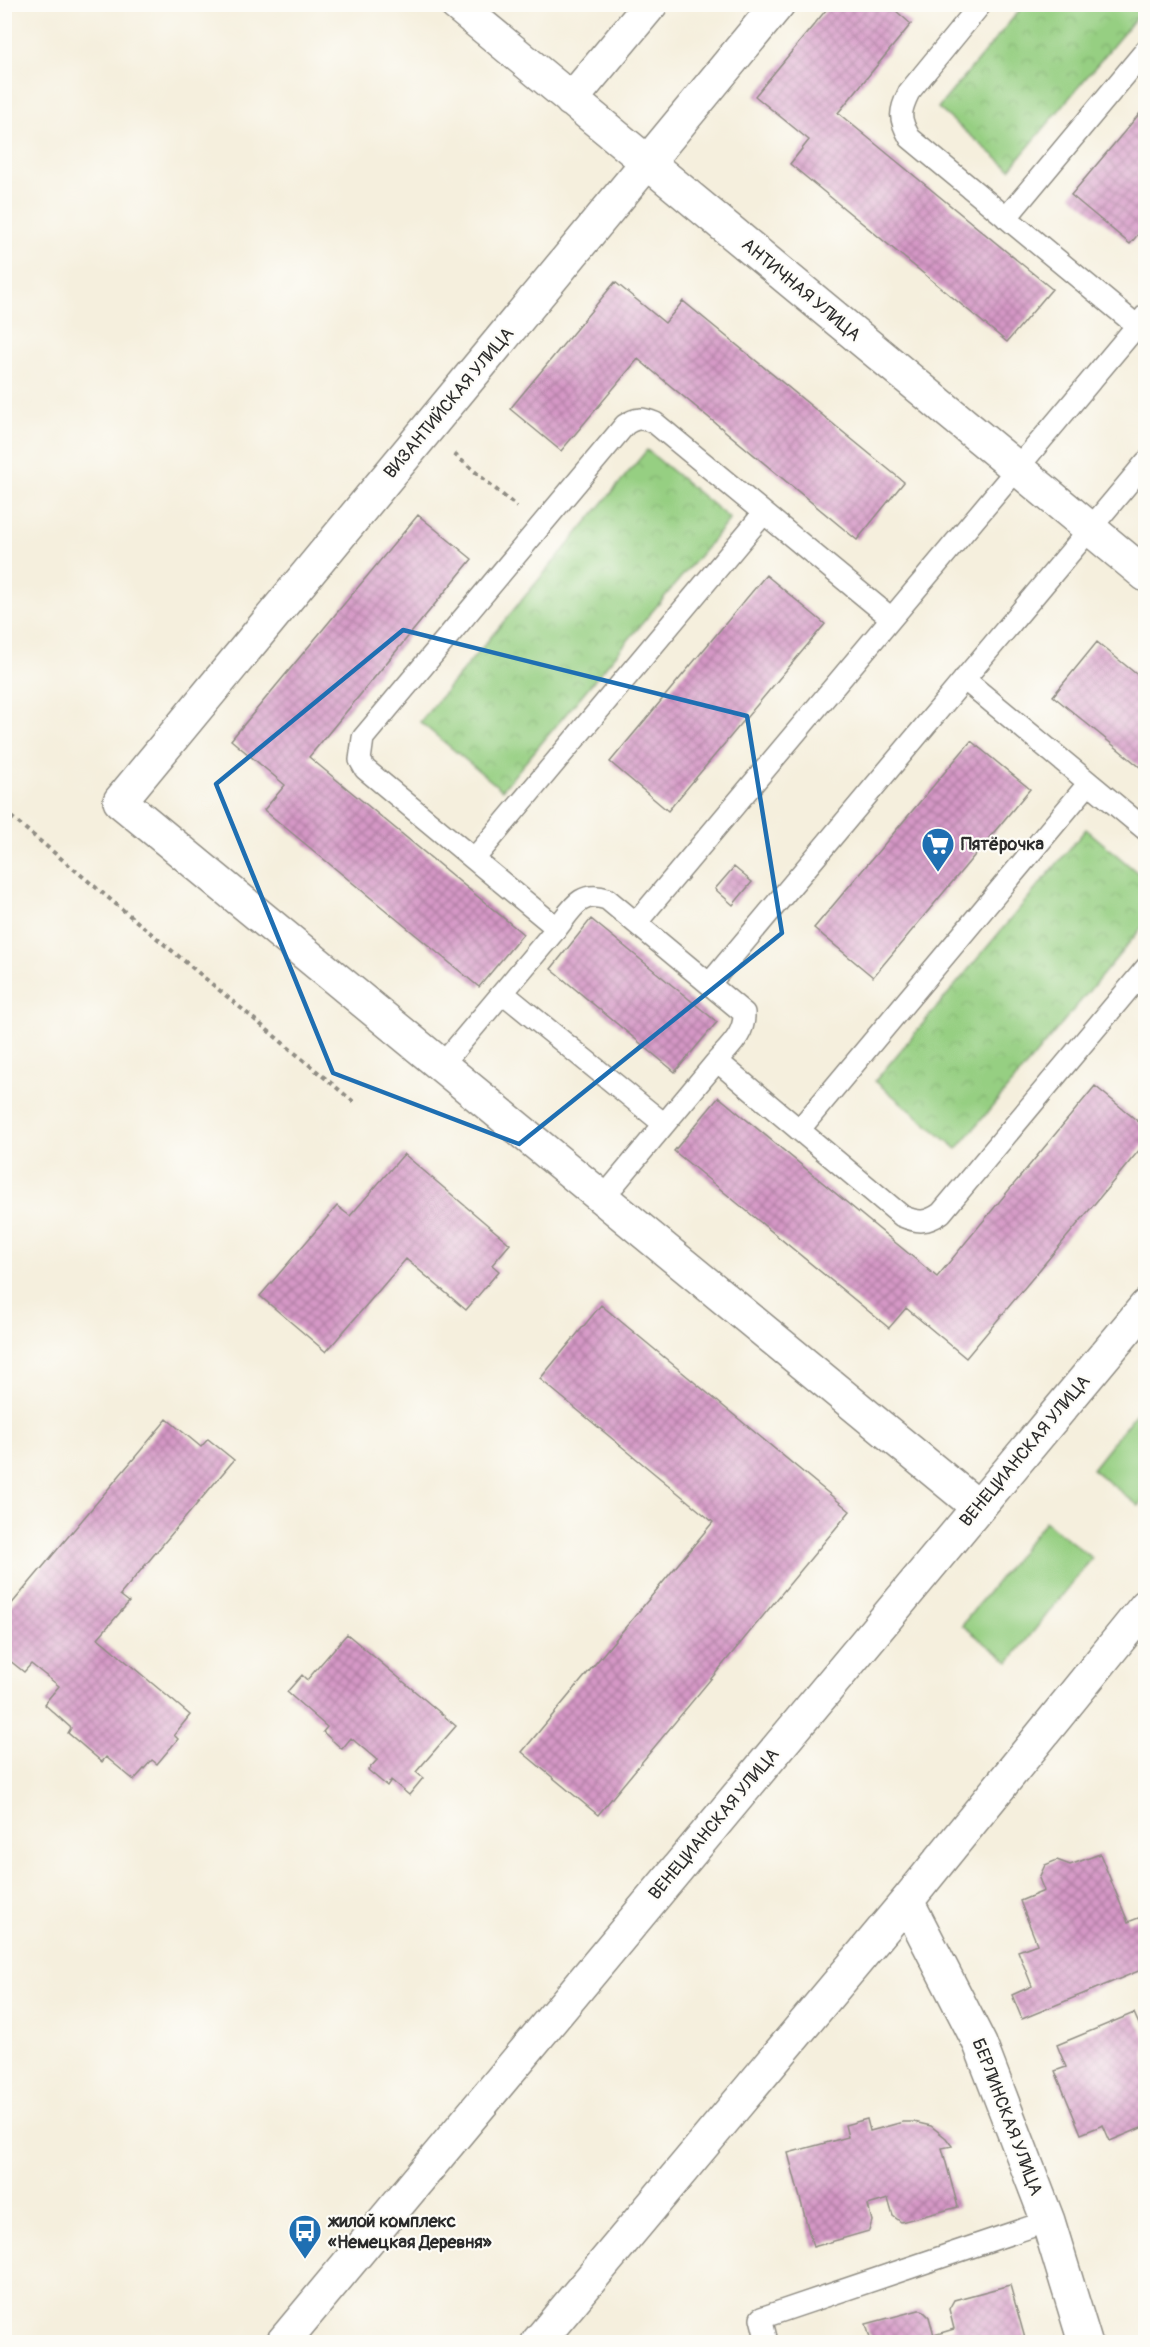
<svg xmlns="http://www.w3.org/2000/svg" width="1150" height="2347" font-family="Pangolin,sans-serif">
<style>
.park{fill:url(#park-crowns);stroke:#607d56;stroke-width:1.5}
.garden{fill:#96cf82;stroke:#607d56;stroke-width:1.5}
.building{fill:url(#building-cross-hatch)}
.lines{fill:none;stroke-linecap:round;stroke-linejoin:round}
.lane-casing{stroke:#908d84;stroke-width:24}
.street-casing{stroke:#908d84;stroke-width:36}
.path{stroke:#908d84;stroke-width:4;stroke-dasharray:4.5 4.5;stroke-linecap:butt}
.lane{stroke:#fff;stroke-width:21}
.street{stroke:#fff;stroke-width:33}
.marked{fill:none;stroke:#1f6fb2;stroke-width:4.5;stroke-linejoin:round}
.labels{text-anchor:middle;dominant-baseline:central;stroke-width:4.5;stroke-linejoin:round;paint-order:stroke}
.street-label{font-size:18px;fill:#2b2b2b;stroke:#fdfcf7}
.poi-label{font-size:18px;font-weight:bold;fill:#2b2b2b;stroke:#fdfcf7;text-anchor:start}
</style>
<defs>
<pattern id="park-crowns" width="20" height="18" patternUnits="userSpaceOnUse" patternTransform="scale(1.5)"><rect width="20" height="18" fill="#96cf82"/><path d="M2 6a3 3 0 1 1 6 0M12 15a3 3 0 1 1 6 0" fill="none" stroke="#81b270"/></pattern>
<pattern id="building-cross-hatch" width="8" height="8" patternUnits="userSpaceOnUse" patternTransform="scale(1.5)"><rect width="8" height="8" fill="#d598c6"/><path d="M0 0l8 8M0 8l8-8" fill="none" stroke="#ad7ca1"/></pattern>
</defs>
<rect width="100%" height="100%" fill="#fdfcf7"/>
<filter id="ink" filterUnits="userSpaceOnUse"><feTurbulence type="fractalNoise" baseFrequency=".0167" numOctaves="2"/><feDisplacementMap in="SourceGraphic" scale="12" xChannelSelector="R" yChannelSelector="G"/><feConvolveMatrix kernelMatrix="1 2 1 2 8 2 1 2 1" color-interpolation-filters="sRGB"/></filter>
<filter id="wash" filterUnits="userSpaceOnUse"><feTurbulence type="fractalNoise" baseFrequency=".008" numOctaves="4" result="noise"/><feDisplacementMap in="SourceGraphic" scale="24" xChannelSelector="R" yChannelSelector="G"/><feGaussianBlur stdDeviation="1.35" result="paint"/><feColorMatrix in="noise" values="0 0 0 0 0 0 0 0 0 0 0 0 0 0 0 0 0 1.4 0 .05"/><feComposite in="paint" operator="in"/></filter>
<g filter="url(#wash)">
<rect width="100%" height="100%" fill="#f5efdd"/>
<path class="park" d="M 1024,5 L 1145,4 L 1146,6 L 1010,169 L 938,108 Z
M 647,450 L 730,519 L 502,790 L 420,722 Z
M 1086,829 L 1145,879 L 1145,924 L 957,1149 L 875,1081 Z"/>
<path class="garden" d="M 1145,1402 L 1145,1498 L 1139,1506 L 1092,1469 Z
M 1045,1521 L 1092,1558 L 1009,1662 L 962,1625 Z"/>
<g id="blocks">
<path class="building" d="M 831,4 L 888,4 L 911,24 L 838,113 L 1052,289 L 1007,342 L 790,164 L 809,140 L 755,96 Z
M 1146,106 L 1146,225 L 1130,244 L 1071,195 Z
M 615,282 L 665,323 L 683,301 L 904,482 L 857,540 L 638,359 L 561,451 L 510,409 Z
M 418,515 L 472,559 L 309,757 L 523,934 L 479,987 L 264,810 L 285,785 L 231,740 Z
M 766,575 L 825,624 L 668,811 L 610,762 Z
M 1097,642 L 1146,682 L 1146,772 L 1053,696 Z
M 971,741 L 1030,789 L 873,977 L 814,928 Z
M 734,867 L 752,882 L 733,905 L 715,889 Z
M 591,919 L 717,1022 L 675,1072 L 551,969 Z
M 1095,1086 L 1146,1128 L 1146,1142 L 966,1358 L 906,1308 L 889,1328 L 674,1151 L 719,1097 L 937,1277 Z
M 404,1154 L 510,1244 L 492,1265 L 499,1271 L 466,1310 L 406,1259 L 326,1352 L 260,1296 L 337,1206 L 350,1216 Z
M 601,1305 L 850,1511 L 598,1815 L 522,1752 L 713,1522 L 540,1379 Z
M 167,1419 L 201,1447 L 208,1439 L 234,1460 L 120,1595 L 129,1602 L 98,1638 L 190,1715 L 174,1735 L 178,1739 L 157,1764 L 152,1760 L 134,1780 L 106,1757 L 102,1762 L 68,1733 L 71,1728 L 44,1704 L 59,1686 L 31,1664 L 24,1672 L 4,1656 L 4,1613 Z
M 347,1634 L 456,1726 L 416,1772 L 423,1778 L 409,1795 L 391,1780 L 387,1786 L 368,1770 L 377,1760 L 351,1738 L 342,1749 L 323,1732 L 327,1727 L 287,1692 L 302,1675 L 307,1680 Z
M 1100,1854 L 1128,1922 L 1146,1915 L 1146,1968 L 1022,2019 L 1012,1995 L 1032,1986 L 1018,1951 L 1037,1944 L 1020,1901 L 1044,1891 L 1039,1878 L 1045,1865 L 1057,1860 L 1070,1865 Z
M 1134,2013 L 1146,2040 L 1146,2099 L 1141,2101 L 1146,2112 L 1146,2126 L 1110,2141 L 1103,2125 L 1081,2134 L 1055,2071 L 1066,2067 L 1057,2045 Z
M 867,2119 L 870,2131 L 903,2122 L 914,2122 L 931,2126 L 946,2138 L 952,2146 L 942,2148 L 958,2207 L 901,2222 L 893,2216 L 888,2199 L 868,2205 L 872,2221 L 869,2231 L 813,2247 L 788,2153 L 848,2137 L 845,2125 Z
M 1010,2285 L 1026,2342 L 871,2342 L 866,2324 L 919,2310 L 922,2310 L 929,2317 L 934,2335 L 954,2329 L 949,2309 L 954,2300 Z"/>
</g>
</g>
<g filter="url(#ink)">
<use href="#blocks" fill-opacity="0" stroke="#908d84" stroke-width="1.5"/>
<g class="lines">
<g class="lane-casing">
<path id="lane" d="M 981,4 L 909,92 C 899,112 899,119 910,138 L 1136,325
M 1006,218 L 1146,50
M 891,618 L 655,423 C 643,418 636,417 625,425 L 363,738 L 360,760 L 365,769 L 557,928 C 572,909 580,890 607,899 L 744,1013 C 745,1034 730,1046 717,1061 L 902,1216 C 918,1223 927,1223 941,1213 L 1146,968
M 964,679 L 1146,830
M 474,859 L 764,513
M 636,923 L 1146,315
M 710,983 L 1146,462
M 503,993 L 664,1124
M 441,1066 L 557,928
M 799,1130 L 1089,783
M 603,1198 L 717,1061
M 767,2342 L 761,2318 L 1048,2221"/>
</g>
<g class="street-casing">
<path id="street" d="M 456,4 L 1146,575
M 778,4 L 120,801 L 978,1507
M 571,100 L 651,4
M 907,1901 L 980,2044 L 1048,2221 L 1085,2342
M 283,2342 L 1146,1306
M 538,2342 L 907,1901 L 1146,1606"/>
</g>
<path class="path" d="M 454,454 L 517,507
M 4,811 L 355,1103"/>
<use href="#lane" class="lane"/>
<use href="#street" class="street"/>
</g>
</g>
<path class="marked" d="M 403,630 L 747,716 L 782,933 L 519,1144 L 333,1073 L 216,784 Z"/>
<defs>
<g id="supermarket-pin" transform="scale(1.725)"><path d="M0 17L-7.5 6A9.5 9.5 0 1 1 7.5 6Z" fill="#1f6fb2" stroke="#fdfcf7"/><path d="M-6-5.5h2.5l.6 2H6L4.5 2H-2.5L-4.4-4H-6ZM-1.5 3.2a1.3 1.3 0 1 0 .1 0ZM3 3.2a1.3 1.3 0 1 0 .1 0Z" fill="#fff"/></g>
<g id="bus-pin" transform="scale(1.725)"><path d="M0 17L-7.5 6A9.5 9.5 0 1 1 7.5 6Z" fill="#1f6fb2" stroke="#fdfcf7"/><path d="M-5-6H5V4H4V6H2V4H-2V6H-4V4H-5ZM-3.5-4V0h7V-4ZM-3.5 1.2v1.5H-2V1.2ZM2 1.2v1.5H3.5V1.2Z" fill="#fff"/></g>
</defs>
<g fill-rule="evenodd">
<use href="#supermarket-pin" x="938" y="844"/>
<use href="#bus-pin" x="305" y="2231"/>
</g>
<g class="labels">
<g class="street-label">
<text transform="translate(801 290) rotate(40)">АНТИЧНАЯ УЛИЦА</text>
<text transform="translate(449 403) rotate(-50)">ВИЗАНТИЙСКАЯ УЛИЦА</text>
<text transform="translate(1025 1451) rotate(-50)">ВЕНЕЦИАНСКАЯ УЛИЦА</text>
<text transform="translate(714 1824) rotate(-50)">ВЕНЕЦИАНСКАЯ УЛИЦА</text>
<text transform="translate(1007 2117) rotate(69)">БЕРЛИНСКАЯ УЛИЦА</text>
</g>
<g class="poi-label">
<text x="961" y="844">Пятёрочка</text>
<text x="328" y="2221">жилой комплекс<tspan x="328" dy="21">«Немецкая Деревня»</tspan></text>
</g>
</g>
<rect width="1150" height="2347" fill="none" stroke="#fdfcf7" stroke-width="24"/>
</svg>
